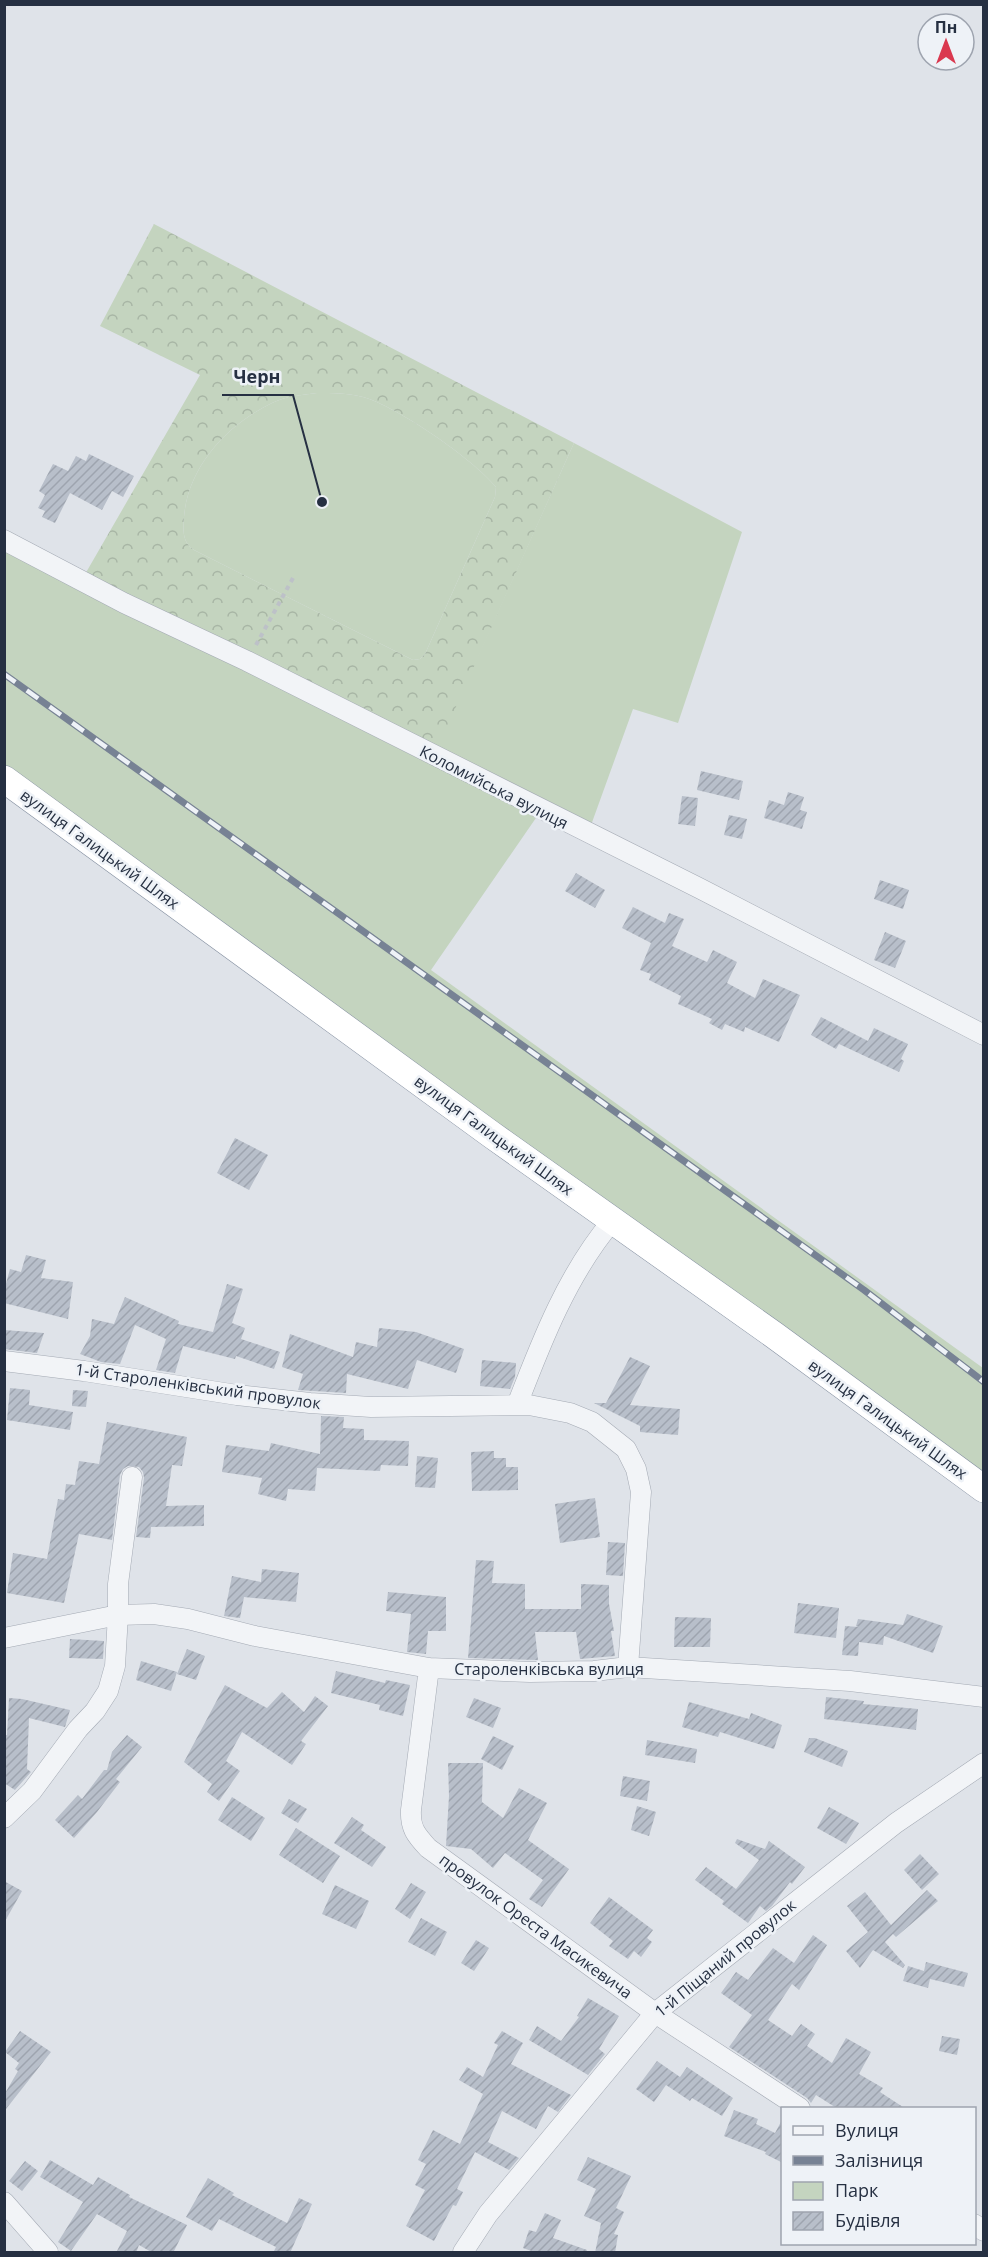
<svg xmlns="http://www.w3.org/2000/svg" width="988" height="2257" font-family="'Open Sans',sans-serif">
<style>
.green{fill:#c4d4bf}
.forest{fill:url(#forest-crowns);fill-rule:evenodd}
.building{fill:url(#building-hatch)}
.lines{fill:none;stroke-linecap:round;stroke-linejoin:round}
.minor-casing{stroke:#a4aab4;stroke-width:21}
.highway-casing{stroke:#8590a1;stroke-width:28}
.path{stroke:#bdc1c8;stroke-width:4;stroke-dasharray:4.5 4.5;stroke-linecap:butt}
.minor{stroke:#f2f4f7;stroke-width:20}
.highway{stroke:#fff;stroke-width:27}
.rail-casing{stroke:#778294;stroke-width:7}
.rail{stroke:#eef2f7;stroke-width:4.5;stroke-dasharray:14;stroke-linecap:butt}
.labels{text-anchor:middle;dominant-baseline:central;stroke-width:5;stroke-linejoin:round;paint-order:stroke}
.street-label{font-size:16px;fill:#263042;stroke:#eef2f7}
.leader{fill:none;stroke:#263042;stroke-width:2}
.callout-dot{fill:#263042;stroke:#eef2f7;stroke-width:2}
.callout-label{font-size:18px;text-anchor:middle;font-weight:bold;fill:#263042;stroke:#eef2f7;stroke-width:5;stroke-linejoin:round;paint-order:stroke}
</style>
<defs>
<pattern id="forest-crowns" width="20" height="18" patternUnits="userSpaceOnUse" patternTransform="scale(1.5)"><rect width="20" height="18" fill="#c4d4bf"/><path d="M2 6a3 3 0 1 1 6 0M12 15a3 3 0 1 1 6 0" fill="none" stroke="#a8b6a5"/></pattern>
<pattern id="building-hatch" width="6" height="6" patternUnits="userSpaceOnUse" patternTransform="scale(1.5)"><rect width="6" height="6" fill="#b8bfca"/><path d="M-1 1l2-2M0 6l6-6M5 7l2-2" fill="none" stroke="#9ea4af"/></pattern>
</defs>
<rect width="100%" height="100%" fill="#dfe3e9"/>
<path class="green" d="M 317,393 C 332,393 348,393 363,397 C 398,407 473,459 496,487 L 495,497 L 425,654 L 420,659 L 413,660 L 194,550 C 182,542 183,530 184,517 C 188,466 228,424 272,403 C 286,396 302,395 317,393 Z
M 574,443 L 742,532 L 678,723 L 633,709 L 586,839 L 538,815 L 431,970 L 983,1368 L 983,1497 L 5,792 L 4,533 L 437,747 Z"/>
<path class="forest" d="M 154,224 L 574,443 L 438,747 L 84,576 L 200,375 L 100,326 ZM 317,393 C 332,393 348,393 363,397 C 398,407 473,459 496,487 L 495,497 L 425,654 L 420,659 L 413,660 L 194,550 C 182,542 183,530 184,517 C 188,466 228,424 272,403 C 286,396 302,395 317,393 Z"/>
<path class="building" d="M 89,454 L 134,476 L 123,497 L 112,491 L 102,510 L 70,493 L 55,523 L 42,517 L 45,511 L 38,508 L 45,495 L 39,491 L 53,464 L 68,471 L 76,456 L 86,461 Z
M 701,771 L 743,781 L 739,800 L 697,790 Z
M 788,792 L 804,797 L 800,810 L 807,812 L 802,829 L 764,818 L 769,800 L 784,805 Z
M 682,796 L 698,798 L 695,826 L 678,824 Z
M 729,815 L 747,819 L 742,839 L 724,835 Z
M 576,873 L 605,890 L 595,908 L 565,891 Z
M 880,880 L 909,890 L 903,909 L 874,899 Z
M 633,907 L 665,923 L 669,913 L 684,919 L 672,946 L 707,962 L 713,950 L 737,962 L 727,983 L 755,998 L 763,979 L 800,995 L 779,1042 L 745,1027 L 744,1032 L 725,1024 L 722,1030 L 709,1023 L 712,1019 L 678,1004 L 681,996 L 649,980 L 651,974 L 640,970 L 651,943 L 622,928 Z
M 885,932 L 906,941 L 895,968 L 874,960 Z
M 821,1017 L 868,1041 L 874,1028 L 908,1044 L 901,1059 L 904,1061 L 899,1072 L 839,1044 L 836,1049 L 811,1035 Z
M 235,1138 L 268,1155 L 249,1190 L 217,1173 Z
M 26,1255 L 46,1260 L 41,1278 L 73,1282 L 68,1319 L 4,1303 L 4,1291 L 10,1269 L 21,1272 Z
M 227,1284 L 243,1289 L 232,1323 L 245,1328 L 241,1339 L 280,1352 L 274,1369 L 236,1356 L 235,1359 L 183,1346 L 175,1373 L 156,1370 L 166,1339 L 135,1325 L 120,1364 L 101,1362 L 80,1354 L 90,1336 L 92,1319 L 114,1324 L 125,1297 L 179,1321 L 178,1324 L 213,1332 Z
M 379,1328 L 416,1332 L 464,1349 L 456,1373 L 417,1360 L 408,1389 L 347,1374 L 346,1393 L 298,1390 L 303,1374 L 282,1367 L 290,1334 L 353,1357 L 356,1342 L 377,1347 Z
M 4,1330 L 44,1333 L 37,1353 L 4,1349 Z
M 630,1357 L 650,1366 L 630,1405 L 680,1409 L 678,1435 L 640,1432 L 640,1426 L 594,1403 L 606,1403 Z
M 482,1360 L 516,1363 L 515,1377 L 510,1389 L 480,1386 Z
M 10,1388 L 30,1390 L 29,1405 L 73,1412 L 70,1430 L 7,1420 Z
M 73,1390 L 88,1391 L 86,1407 L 72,1406 Z
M 321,1416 L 344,1417 L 343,1428 L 364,1429 L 364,1440 L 409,1441 L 408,1466 L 381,1465 L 380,1471 L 317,1468 L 315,1491 L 288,1489 L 286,1501 L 258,1494 L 262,1478 L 222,1472 L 226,1445 L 269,1451 L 271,1443 L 320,1454 Z
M 107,1422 L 187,1437 L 182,1466 L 172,1465 L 166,1506 L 204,1505 L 204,1526 L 151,1527 L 150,1538 L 136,1537 L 144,1478 L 143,1472 L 139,1467 L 128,1466 L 123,1469 L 120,1475 L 112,1540 L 79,1534 L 64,1603 L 7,1593 L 13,1553 L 47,1559 L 58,1499 L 64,1500 L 66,1484 L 75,1485 L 79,1461 L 99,1464 Z
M 494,1451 L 494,1458 L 506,1458 L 506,1467 L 518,1467 L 518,1490 L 472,1491 L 471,1452 Z
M 417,1456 L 438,1458 L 435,1488 L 415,1487 Z
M 595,1498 L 600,1537 L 560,1543 L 555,1504 Z
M 608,1542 L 625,1543 L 623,1576 L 606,1575 Z
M 476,1560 L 494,1561 L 492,1583 L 525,1584 L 525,1609 L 581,1609 L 581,1584 L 609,1585 L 609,1604 L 614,1631 L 611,1631 L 615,1656 L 580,1659 L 576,1632 L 535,1632 L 538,1660 L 468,1658 Z
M 262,1569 L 299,1573 L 296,1602 L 244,1597 L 240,1618 L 224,1616 L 232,1576 L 261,1582 Z
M 388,1592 L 446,1597 L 446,1631 L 428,1631 L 426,1654 L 407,1652 L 411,1614 L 386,1611 Z
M 798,1603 L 839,1608 L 836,1638 L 794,1633 Z
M 907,1614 L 943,1626 L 933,1653 L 884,1636 L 883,1645 L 859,1642 L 858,1656 L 842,1655 L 845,1626 L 859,1627 L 856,1626 L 858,1619 L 903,1625 Z
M 675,1617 L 711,1618 L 710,1647 L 674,1647 Z
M 70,1639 L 104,1641 L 103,1659 L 69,1658 Z
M 187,1649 L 205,1656 L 196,1680 L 177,1674 Z
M 141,1661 L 177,1672 L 171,1691 L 136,1680 Z
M 336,1671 L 385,1683 L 386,1680 L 410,1685 L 403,1716 L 379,1710 L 380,1705 L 331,1693 Z
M 225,1685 L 267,1708 L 282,1692 L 304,1712 L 315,1696 L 328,1706 L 301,1741 L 306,1744 L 292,1765 L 242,1732 L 226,1761 L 240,1771 L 219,1801 L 207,1792 L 212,1784 L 184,1762 Z
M 826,1697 L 864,1701 L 863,1704 L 918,1709 L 916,1730 L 824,1719 Z
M 9,1698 L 22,1699 L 70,1710 L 65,1727 L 29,1718 L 27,1769 L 31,1772 L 15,1790 L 4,1783 L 4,1735 L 7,1735 Z
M 474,1698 L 501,1708 L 493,1728 L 466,1717 Z
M 689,1702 L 749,1719 L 751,1713 L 782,1725 L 774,1749 L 720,1732 L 718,1737 L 682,1727 Z
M 127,1735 L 142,1747 L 116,1779 L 120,1782 L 97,1812 L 74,1838 L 55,1820 L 78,1795 L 82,1799 L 104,1770 L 107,1770 L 112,1752 Z
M 493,1736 L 514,1746 L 502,1770 L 481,1759 Z
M 809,1738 L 815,1738 L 848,1751 L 842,1767 L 804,1752 Z
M 647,1740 L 697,1749 L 695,1763 L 645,1755 Z
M 448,1763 L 483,1763 L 482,1802 L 503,1818 L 519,1788 L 547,1803 L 528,1840 L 569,1869 L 542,1907 L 529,1899 L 543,1880 L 505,1853 L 493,1868 L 471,1849 L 446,1846 L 449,1796 Z
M 623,1776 L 650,1781 L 647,1801 L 620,1796 Z
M 232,1797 L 265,1818 L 251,1841 L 218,1820 Z
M 289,1799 L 307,1809 L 298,1823 L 281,1813 Z
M 637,1806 L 656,1812 L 649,1836 L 631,1830 Z
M 829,1807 L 859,1823 L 846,1844 L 817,1828 Z
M 352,1817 L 364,1825 L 361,1830 L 386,1847 L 372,1867 L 334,1843 Z
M 296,1828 L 340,1856 L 323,1883 L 279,1855 Z
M 737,1839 L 765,1849 L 769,1841 L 805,1867 L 792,1884 L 790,1882 L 772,1906 L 766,1911 L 760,1906 L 748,1923 L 722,1904 L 724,1901 L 695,1880 L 706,1867 L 736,1889 L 759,1860 L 735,1843 Z
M 920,1854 L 939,1874 L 922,1890 L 904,1870 Z
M 4,1881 L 22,1891 L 4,1923 Z
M 411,1883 L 426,1892 L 410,1919 L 395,1909 Z
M 335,1885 L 369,1901 L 356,1929 L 322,1914 Z
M 927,1890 L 938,1901 L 896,1937 L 893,1934 L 885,1942 L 905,1965 L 903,1968 L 873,1950 L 860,1968 L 846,1951 L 868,1932 L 847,1906 L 865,1892 L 891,1925 Z
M 609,1897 L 653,1930 L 647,1938 L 652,1942 L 641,1957 L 634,1951 L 628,1959 L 609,1946 L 613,1941 L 590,1923 Z
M 421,1918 L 447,1932 L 435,1956 L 408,1942 Z
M 813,1935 L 827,1945 L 799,1990 L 792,1984 L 768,2020 L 792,2036 L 801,2024 L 815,2034 L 807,2046 L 832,2063 L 846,2038 L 871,2052 L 859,2074 L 883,2088 L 880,2092 L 906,2109 L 838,2109 L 816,2095 L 811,2103 L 807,2098 L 729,2047 L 752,2015 L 721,1993 L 736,1972 L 748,1980 L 773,1948 L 794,1963 Z
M 476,1940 L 489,1948 L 474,1971 L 461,1963 Z
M 926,1962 L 968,1973 L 964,1987 L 930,1979 L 928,1988 L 903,1981 L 908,1966 L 924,1971 Z
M 588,1998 L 619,2016 L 599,2049 L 605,2054 L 588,2075 L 529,2040 L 537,2026 L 561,2041 L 579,2017 L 577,2016 Z
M 20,2031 L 51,2052 L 6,2109 L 4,2108 L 4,2095 L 18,2071 L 15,2069 L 19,2063 L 5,2052 Z
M 502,2031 L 523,2043 L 511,2064 L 571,2095 L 558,2112 L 548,2106 L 536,2129 L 502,2111 L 488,2142 L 519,2158 L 509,2170 L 475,2152 L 457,2189 L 463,2192 L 456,2206 L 453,2205 L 434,2241 L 406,2226 L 425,2190 L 415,2185 L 426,2164 L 418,2160 L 433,2130 L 460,2144 L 483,2094 L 459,2080 L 467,2067 L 483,2077 L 498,2045 L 494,2043 Z
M 942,2036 L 960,2039 L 957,2055 L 939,2051 Z
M 657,2061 L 680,2077 L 687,2067 L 733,2098 L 722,2116 L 692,2098 L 690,2101 L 666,2085 L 654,2102 L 636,2089 Z
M 734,2110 L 758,2119 L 756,2124 L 775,2133 L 783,2118 L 783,2163 L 765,2154 L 766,2152 L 724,2136 Z
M 588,2157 L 631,2176 L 616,2208 L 624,2212 L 614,2234 L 618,2235 L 615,2253 L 595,2253 L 601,2223 L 584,2216 L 596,2189 L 577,2180 Z
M 50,2160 L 93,2185 L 98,2177 L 130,2195 L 129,2197 L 187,2225 L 173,2253 L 153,2253 L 139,2245 L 136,2253 L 116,2253 L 127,2231 L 97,2214 L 71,2251 L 58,2242 L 83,2202 L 40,2177 Z
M 25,2161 L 38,2171 L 22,2191 L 9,2181 Z
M 208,2178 L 234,2193 L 232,2195 L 287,2223 L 299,2198 L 312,2204 L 290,2253 L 273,2253 L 276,2247 L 219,2219 L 212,2231 L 186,2217 Z
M 545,2213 L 561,2220 L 553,2238 L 587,2250 L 586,2253 L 537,2253 L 523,2248 L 529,2230 L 536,2232 Z"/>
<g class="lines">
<g class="minor-casing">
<path id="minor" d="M 4,540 L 124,603 L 247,661 L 699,888 L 984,1035
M 4,1361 L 84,1371 L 237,1395 L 310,1403 L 371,1407 L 529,1405 L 570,1413 L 592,1422 L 626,1449 L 636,1469 L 641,1492 L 628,1667
M 517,1405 C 542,1340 568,1273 613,1220
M 4,1638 L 118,1615 L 118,1584 L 132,1477
M 429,1668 L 411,1810 C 410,1828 416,1835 428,1848 L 655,2013 L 800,2108
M 4,1818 L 32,1791 L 78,1729 L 95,1711 L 108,1691 L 115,1666 L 118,1615 L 154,1614 L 188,1619 L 255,1636 L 429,1668 L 530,1672 L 594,1671 L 628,1667 L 850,1681 L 984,1697
M 4,2202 L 48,2252
M 974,2224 L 984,2231
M 463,2252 L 488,2214 L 655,2013 L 896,1823 L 984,1763"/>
</g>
<g class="highway-casing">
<path id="highway" d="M 4,779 L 492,1135 L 774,1335 L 984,1489"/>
</g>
<path class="path" d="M 256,645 L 293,578"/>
<use href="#minor" class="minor"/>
<use href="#highway" class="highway"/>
<g class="rail-casing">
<path id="rail" d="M 4,674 L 864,1290 L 984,1382"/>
</g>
<use href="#rail" class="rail"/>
</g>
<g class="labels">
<g class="street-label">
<text transform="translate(494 787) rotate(27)">Коломийська вулиця</text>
<text transform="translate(100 849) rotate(36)">вулиця Галицький Шлях</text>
<text transform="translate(494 1135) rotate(36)">вулиця Галицький Шлях</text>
<text transform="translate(198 1386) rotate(8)">1-й Староленківський провулок</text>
<text transform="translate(888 1419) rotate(36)">вулиця Галицький Шлях</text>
<text x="549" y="1669">Староленківська вулиця</text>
<text transform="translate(536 1926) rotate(36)">провулок Ореста Масикевича</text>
<text transform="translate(725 1958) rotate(-39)">1-й Піщаний провулок</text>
</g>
</g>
<path class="leader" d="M322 502L293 395H222"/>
<circle class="callout-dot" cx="322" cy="502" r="6"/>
<g class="callout-label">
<text x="257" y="383">Черн</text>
</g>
<rect width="988" height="2257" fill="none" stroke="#263042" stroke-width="12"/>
<rect x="781" y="2107" width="195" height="138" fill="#eef2f7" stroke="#9ea4af" stroke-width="1.5"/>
<rect x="793" y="2126" width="30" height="9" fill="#f2f4f7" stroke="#9ea4af" stroke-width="1.5"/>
<text x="835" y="2137" font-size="18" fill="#263042">Вулиця</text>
<rect x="793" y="2156" width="30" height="9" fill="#778294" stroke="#9ea4af" stroke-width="1.5"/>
<text x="835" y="2167" font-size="18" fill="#263042">Залізниця</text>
<rect x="793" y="2182" width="30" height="18" fill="#c4d4bf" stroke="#9ea4af" stroke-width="1.5"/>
<text x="835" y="2197" font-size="18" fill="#263042">Парк</text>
<rect x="793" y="2212" width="30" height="18" fill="url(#building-hatch)" stroke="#9ea4af" stroke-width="1.5"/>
<text x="835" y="2227" font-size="18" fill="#263042">Будівля</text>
<g transform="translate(946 42)"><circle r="28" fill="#eef2f7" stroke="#9ea4af" stroke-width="1.5"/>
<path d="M0-4.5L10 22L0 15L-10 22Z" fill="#da384f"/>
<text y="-9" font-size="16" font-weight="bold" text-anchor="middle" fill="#263042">Пн</text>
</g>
</svg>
